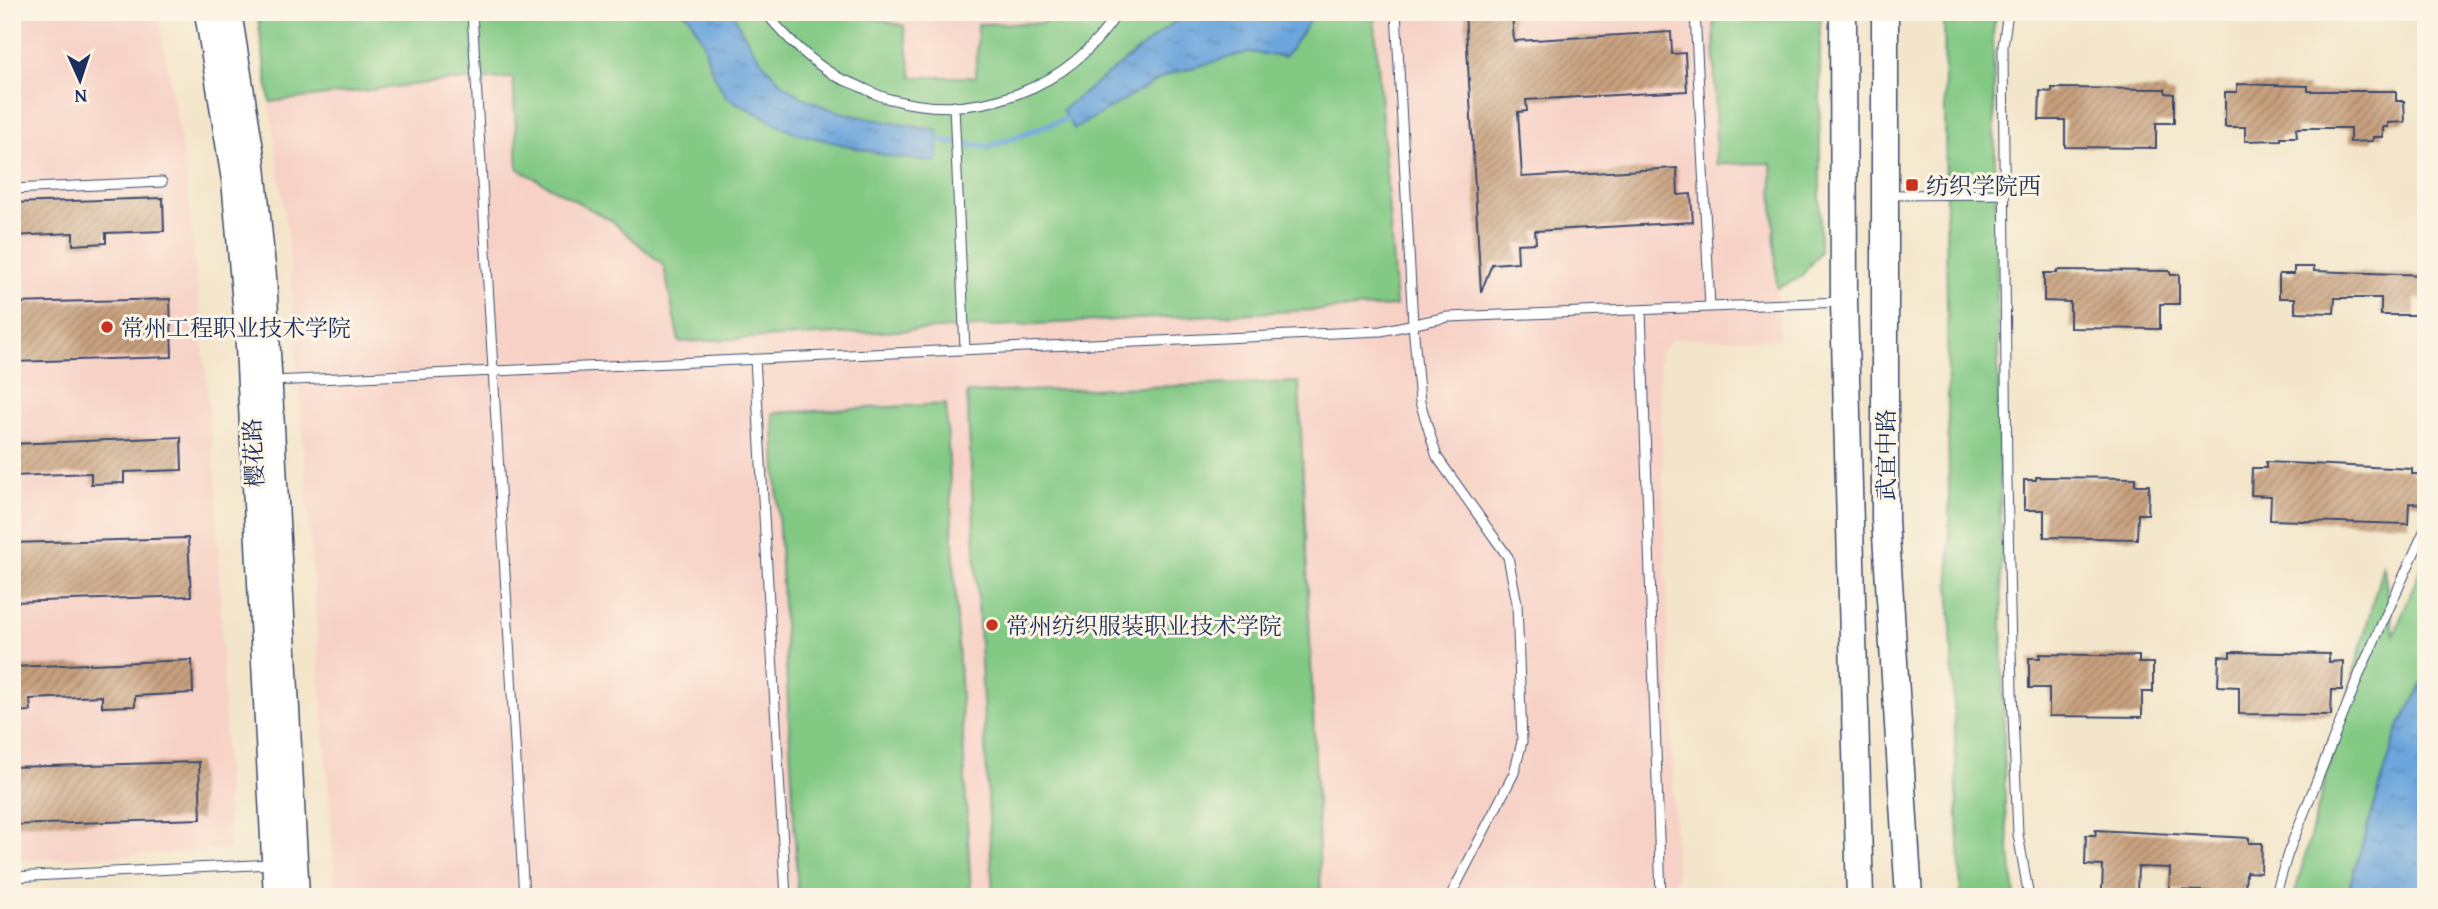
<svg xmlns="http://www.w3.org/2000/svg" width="2438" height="909" font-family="'Gentium Book Plus','Noto Serif SC',serif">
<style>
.built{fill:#f7d1c6}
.park{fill:#82c984;stroke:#4e7c71;stroke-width:2}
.water{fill:url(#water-ripples);stroke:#446a9d;stroke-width:2}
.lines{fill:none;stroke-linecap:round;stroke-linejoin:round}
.stream{stroke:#6ca6dc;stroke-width:6}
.building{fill:url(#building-hatch)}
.lane-casing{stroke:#3b4a6e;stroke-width:11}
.secondary-casing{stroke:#3b4a6e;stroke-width:27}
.primary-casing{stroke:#3b4a6e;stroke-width:29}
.lane{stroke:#fff;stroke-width:9}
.secondary{stroke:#fff;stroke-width:24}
.primary{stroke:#fff;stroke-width:26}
.poi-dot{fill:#c8321e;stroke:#fcf5e5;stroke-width:2.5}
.labels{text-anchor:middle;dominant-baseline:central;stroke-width:6;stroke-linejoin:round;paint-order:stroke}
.poi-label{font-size:23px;fill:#1b2f5e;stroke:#fcf5e5;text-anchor:start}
.street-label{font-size:23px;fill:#1b2f5e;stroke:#fcf5e5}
</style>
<defs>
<pattern id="water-ripples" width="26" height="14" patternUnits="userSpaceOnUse" patternTransform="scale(1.75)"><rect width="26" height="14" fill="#6ca6dc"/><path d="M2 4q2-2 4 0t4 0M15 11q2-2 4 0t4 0" fill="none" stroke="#5888b6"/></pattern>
<pattern id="building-hatch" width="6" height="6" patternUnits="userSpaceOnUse" patternTransform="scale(1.75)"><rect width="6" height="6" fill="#c8a07e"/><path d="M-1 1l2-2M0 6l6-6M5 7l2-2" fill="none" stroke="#a2836a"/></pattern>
</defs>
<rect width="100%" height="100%" fill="#fcf5e5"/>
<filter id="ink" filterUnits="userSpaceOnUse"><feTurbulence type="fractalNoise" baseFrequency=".0143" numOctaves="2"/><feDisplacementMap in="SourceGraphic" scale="14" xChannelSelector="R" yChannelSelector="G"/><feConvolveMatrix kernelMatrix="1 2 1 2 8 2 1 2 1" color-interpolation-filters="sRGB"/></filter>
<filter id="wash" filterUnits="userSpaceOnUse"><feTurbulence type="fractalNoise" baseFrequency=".00686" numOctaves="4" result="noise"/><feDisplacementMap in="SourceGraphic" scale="28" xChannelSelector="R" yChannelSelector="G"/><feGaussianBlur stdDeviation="1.57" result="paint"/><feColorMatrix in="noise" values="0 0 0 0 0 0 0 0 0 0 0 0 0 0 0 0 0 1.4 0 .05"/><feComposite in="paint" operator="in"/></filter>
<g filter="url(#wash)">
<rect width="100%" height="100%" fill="#f3e5c9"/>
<path class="built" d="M 12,12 L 158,12 L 186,173 L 216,480 L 229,850 L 12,861 Z
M 257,12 L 1714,12 L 1716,164 L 1771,163 L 1779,339 L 1672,339 L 1659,354 L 1677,897 L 336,897 L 288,238 Z"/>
<path class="park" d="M 257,12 L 849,12 L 904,26 L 912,77 L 976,77 L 978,24 L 1042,23 L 1056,12 L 1374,12 L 1396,306 L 679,342 L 664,266 L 612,221 L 518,169 L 513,78 L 445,81 L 270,102 Z
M 1714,12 L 1820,12 L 1820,252 L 1800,278 L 1777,288 L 1771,163 L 1716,164 Z
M 1944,12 L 1996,12 L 1993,33 L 2005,808 L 2015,897 L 1961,897 L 1950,602 Z
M 1299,382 L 1321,897 L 993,897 L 967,393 Z
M 946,404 L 971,897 L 798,897 L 773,413 Z
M 2426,554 L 2426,678 L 2398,729 L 2346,897 L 2294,897 L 2383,564 L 2394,635 Z"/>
<path class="water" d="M 683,12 L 732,12 C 744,36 759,61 779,80 C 814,115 890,122 938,130 L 937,162 L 893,157 L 792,132 L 726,97 L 711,69 L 703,42 L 689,16 Z
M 1187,12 L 1308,12 L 1310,20 L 1285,57 L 1248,52 L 1167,75 L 1074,129 L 1062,110 Z
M 2426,678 L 2426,897 L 2346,897 L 2398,729 Z"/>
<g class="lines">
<path class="stream" d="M 929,139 L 988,147 L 1073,116"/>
</g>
<g id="blocks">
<path class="building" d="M 1465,12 L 1512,12 L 1514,41 L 1671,32 L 1672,54 L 1685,53 L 1687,91 L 1526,100 L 1527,111 L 1518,112 L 1522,177 L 1677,168 L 1678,195 L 1691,194 L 1693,222 L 1535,231 L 1536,243 L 1517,244 L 1518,262 L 1492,264 L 1481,292 Z
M 2237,84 L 2308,86 L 2308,91 L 2396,91 L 2396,101 L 2404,101 L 2405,122 L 2388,123 L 2388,127 L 2383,127 L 2383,137 L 2373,137 L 2373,141 L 2350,142 L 2350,128 L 2296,128 L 2297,137 L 2281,137 L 2281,140 L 2245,141 L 2245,127 L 2225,127 L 2225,92 L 2237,92 Z
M 2052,88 L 2165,89 L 2166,93 L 2174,94 L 2174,123 L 2156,123 L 2156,148 L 2065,147 L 2065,120 L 2039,120 L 2040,91 L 2052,92 Z
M 163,198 L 164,231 L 106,233 L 106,243 L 73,245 L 73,233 L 12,236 L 12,203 Z
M 2294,267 L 2314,267 L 2314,271 L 2426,275 L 2426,300 L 2415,299 L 2415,315 L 2381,315 L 2381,298 L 2335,298 L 2334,313 L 2295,312 L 2295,298 L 2279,298 L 2279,274 L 2294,274 Z
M 2057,270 L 2169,271 L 2171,275 L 2179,275 L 2179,304 L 2160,304 L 2160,329 L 2070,328 L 2070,302 L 2044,301 L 2044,273 L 2057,273 Z
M 170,299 L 172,357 L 12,362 L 12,303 Z
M 181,437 L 182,470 L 124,472 L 124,483 L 91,484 L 91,473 L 12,476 L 12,444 Z
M 2266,462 L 2412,469 L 2412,474 L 2425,474 L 2424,504 L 2409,503 L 2408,524 L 2270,520 L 2271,496 L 2251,495 L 2252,468 L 2266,468 Z
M 2036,477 L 2135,478 L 2135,485 L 2149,485 L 2148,514 L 2138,514 L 2137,539 L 2044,537 L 2044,510 L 2024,510 L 2024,480 L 2036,480 Z
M 188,538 L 191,596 L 12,602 L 12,543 Z
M 2230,652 L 2329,654 L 2329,662 L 2343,661 L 2342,690 L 2332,690 L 2331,715 L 2239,714 L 2239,687 L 2218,686 L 2219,656 L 2230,657 Z
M 2040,654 L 2139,656 L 2139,663 L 2153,663 L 2153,692 L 2142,692 L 2142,717 L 2049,716 L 2049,688 L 2029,688 L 2029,658 L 2040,658 Z
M 192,660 L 193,693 L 135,696 L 135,706 L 102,707 L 102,696 L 30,699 L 31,711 L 12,712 L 12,667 Z
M 199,762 L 201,819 L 12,825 L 12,767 Z
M 2095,830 L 2249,838 L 2249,843 L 2262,843 L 2261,873 L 2246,872 L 2245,892 L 2169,890 L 2170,868 L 2138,867 L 2137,892 L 2102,890 L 2103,866 L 2085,865 L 2086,835 L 2096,835 Z"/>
</g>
</g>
<g filter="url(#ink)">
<use href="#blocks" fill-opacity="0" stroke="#3b4a6e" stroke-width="2"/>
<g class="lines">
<g class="lane-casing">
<path id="lane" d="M 472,12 L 524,897
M 765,12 C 784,35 810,61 836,76 C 844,81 853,83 861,87 C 870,91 880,97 890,99 C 978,123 1069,89 1118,12
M 1396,12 L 1413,324 L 1420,402 L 1437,457 L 1508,557 L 1517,603 L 1522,742 L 1514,773 L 1450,897
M 1695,12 L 1710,307
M 2008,12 L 2003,46 L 2007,481 L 2012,691 L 2018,834 L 2029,897
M 954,106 L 965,349
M 12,189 L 162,182
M 1888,195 L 2005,194
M 1641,310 L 1661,897
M 755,359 L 786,897
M 272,381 L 1381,331 L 1448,317 L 1841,302
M 12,877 L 272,864
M 2275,897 L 2288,853 L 2361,670 L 2426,527"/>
</g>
<g class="secondary-casing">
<path id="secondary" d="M 207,12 L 234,180 L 247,327 L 276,897
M 229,12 L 252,156 L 264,277 L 297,897"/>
</g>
<g class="primary-casing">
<path id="primary" d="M 1843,12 L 1844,302 L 1860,897
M 1885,12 L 1885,520 L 1909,897"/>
</g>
<use href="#lane" class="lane"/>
<use href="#secondary" class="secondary"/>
<use href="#primary" class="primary"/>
</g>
</g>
<g class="poi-dot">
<rect x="1905" y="178" width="14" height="14" rx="3.5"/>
<circle cx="107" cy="327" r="7"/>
<circle cx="992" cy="625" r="7"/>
</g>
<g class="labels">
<g class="poi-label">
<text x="1926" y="185">纺织学院西</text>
<text x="121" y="327">常州工程职业技术学院</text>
<text x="1006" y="625">常州纺织服装职业技术学院</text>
</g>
<g class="street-label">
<text transform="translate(253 453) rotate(-93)">樱花路</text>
<text transform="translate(1885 455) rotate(-90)">武宜中路</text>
</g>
</g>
<rect width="2438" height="909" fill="none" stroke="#fcf5e5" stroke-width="42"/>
<g transform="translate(80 80) rotate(177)" stroke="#fcf5e5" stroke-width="5" paint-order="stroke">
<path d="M0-5L12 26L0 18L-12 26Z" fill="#1b2f5e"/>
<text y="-10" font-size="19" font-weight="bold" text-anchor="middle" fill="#1b2f5e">N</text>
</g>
</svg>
